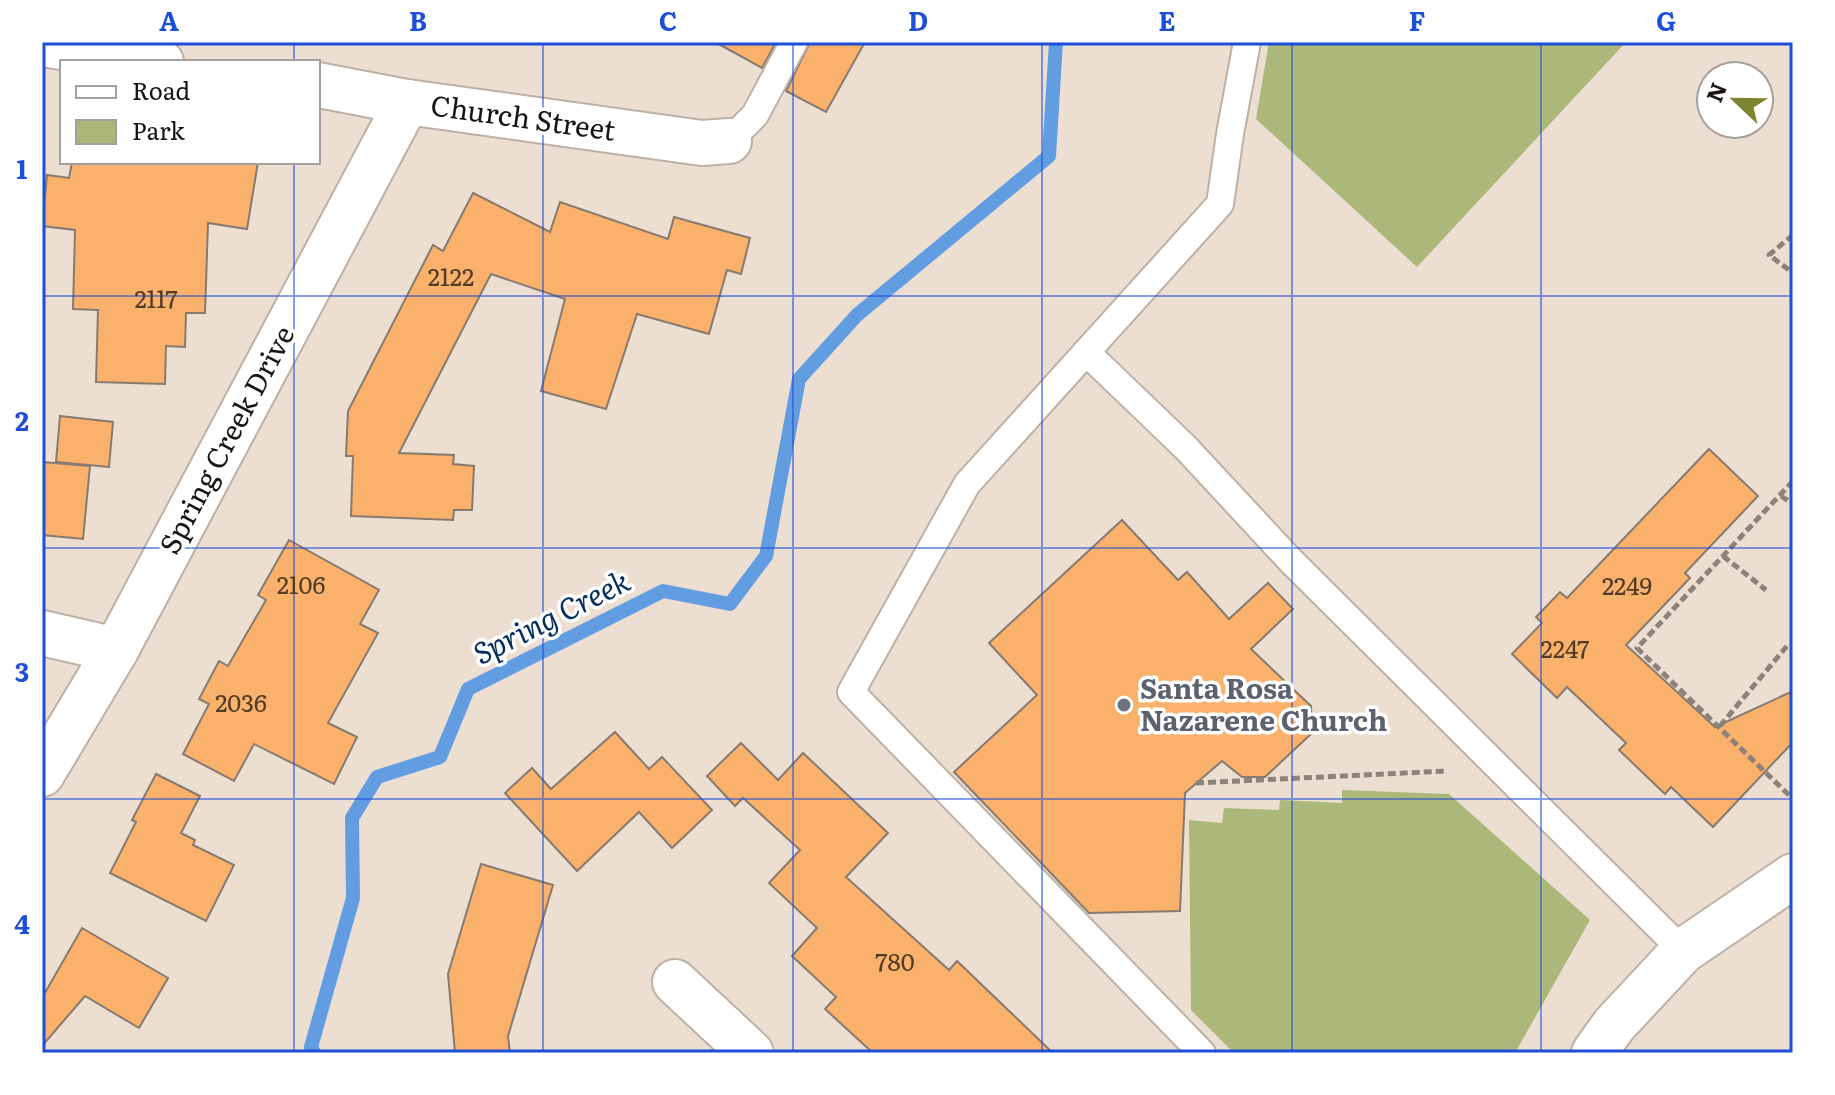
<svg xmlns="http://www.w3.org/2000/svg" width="1835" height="1095" viewBox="0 0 1835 1095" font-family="Literata,serif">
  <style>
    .green { fill: #abb879 }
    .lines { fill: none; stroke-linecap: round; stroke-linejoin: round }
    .stream { stroke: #629de2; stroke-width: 14 }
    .building { fill: #f9b16c; stroke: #877a6f; stroke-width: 2 }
    .service-casing { stroke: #beb0a4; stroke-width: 30 }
    .minor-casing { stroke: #beb0a4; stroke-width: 48 }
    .path { stroke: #8c8279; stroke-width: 5; stroke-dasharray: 8 4; stroke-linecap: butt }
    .service { stroke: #fff; stroke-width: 26 }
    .minor { stroke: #fff; stroke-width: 44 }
    .grid { fill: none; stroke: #1d4ed8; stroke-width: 2; stroke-opacity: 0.55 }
    .worship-dot { fill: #6b7280; stroke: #fff; stroke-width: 3 }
    .labels { text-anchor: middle; stroke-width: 7; stroke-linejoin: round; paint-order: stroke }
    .number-label { font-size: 24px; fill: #523c28 }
    .street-label { font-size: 28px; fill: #1a1511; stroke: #fff }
    .worship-label { font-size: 28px; font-weight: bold; fill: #5b616d; stroke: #fff; text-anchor: start }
    .water-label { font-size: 30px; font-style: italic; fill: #032f5a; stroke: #fff }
    .neatline { fill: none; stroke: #1d4ed8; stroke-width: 3 }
    .grid-label { font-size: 26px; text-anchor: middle; font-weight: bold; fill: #1d4ed8 }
  </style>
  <rect width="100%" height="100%" fill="#edded2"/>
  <g class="green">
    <polygon points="1269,42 1626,42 1417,267 1256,119"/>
    <polygon points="1342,790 1449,794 1590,920 1515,1053 1234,1053 1191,1010 1189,820 1222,823 1224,808 1279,810 1280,800 1342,803"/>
  </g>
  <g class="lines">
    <polyline class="stream" points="314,1053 311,1047 353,898 352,818 377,777 440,757 468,689 663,591 730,604 766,556 799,379 857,315 1049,156 1056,42"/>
  </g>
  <g class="building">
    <polygon points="715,42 776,42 762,68"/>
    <polygon points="810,42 865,42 826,112 786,91"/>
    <polygon points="72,162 258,162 247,229 208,223 205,313 186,313 185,347 166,346 165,384 96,382 98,310 73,309 75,230 42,226 47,175 69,178"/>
    <polygon points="473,193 550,232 560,202 668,239 674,217 750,238 741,274 727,270 709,334 637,314 606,409 541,391 565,299 491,274 399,453 454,455 453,464 474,466 472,510 454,510 453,520 351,516 353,456 346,456 348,411 433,245 443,251"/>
    <polygon points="60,416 113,422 109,467 56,462"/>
    <polygon points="1709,449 1758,496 1685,573 1690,578 1626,645 1715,727 1793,691 1793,742 1713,827 1671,787 1665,794 1619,750 1626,743 1567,687 1557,698 1512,654 1542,623 1536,617 1560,592 1567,598"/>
    <polygon points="42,462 90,466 83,539 42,535"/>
    <polygon points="1122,520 1178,580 1187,572 1229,619 1268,583 1293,609 1251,649 1311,706 1312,733 1265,777 1242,777 1222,761 1185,793 1180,911 1089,913 954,772 1037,695 989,643"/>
    <polygon points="289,540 379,590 360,624 378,633 328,723 357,737 334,784 254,744 234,781 183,754 209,704 199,699 219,661 228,666 266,600 258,595"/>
    <polygon points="615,732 649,769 662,757 712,810 672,848 639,812 577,871 505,793 532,768 551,789"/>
    <polygon points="741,743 778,780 803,753 888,833 846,877 949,970 957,961 1053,1053 873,1053 825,1009 836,997 792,956 817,928 769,883 800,850 743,798 735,806 707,776"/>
    <polygon points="156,774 200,796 181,833 195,840 193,845 234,865 206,921 110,873 136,822 132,820"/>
    <polygon points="481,864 553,885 508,1036 510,1053 455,1053 448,974"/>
    <polygon points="82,928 168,978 139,1028 85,996 42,1046 42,998"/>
  </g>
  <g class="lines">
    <g class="service-casing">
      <g id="service">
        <polyline points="729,141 755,115 794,42"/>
        <polyline points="1086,352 1186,448 1290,560 1683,951"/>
        <polyline points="1202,1053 851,692 967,484 1220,204 1230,134 1247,42"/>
      </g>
    </g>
    <g class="minor-casing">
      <g id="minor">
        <polyline points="42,44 161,62"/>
        <polyline points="318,85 407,102 702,143 729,141"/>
        <polyline points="42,633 116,650"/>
        <polyline points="42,774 116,650 407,102"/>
        <polyline points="675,982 751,1053"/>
        <polyline points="1594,1053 1614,1025 1683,951 1793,876"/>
      </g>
    </g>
    <g class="path">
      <polyline points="1793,235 1769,255 1793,273"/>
      <polyline points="1793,481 1637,648 1793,799"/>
      <polyline points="1781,496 1793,504"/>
      <polyline points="1723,556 1766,590"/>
      <polyline points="1720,726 1787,646"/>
      <polyline points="1196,783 1447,771"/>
    </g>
    <use href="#service" class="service"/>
    <use href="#minor" class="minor"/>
  </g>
  <path class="grid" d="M294,42V62M543,42V1053M793,42V1053M1042,42V1053M1292,42V1053M1541,42V1053M294,162V1053M42,296H1793M42,548H1793M42,799H1793"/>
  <circle class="worship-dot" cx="1124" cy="705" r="8"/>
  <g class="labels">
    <g class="number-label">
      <text x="451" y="286">2122</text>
      <text x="156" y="308">2117</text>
      <text x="301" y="594">2106</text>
      <text x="1627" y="595">2249</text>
      <text x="1565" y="658">2247</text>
      <text x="241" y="712">2036</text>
      <text x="895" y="971">780</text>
    </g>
    <g class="street-label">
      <text transform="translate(523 118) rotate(8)" y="10">Church Street</text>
      <text transform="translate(227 440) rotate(-62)" y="10">Spring Creek Drive</text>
    </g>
    <g class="worship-label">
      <text x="1140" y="699">Santa Rosa<tspan x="1140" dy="32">Nazarene Church</tspan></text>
    </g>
    <g class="water-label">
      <text transform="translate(552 618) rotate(-27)" y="10">Spring Creek</text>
    </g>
  </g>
  <rect width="1835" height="1095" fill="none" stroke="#ffffff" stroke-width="88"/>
  <rect x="60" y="60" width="260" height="104" fill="#ffffff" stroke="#a3a1a0" stroke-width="2"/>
  <rect x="76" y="86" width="40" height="12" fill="#ffffff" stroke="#a3a1a0" stroke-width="2"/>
  <text x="132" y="100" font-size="24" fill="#1a1511">Road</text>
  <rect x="76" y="120" width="40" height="24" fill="#abb879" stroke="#a3a1a0" stroke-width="2"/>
  <text x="132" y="140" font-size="24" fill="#1a1511">Park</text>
  <g transform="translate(1735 100) rotate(292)"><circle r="38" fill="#ffffff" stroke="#a3a1a0" stroke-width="2"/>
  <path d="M0-6L14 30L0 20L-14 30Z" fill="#7d8430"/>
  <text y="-12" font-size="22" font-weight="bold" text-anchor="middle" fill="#1a1511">N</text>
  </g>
  <rect x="44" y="44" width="1747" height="1007" class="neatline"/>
  <g class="grid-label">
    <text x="169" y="31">A</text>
    <text x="418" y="31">B</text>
    <text x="668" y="31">C</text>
    <text x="918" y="31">D</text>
    <text x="1167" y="31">E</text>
    <text x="1417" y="31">F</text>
    <text x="1666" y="31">G</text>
    <text x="22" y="179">1</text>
    <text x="22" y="431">2</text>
    <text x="22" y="682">3</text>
    <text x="22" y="934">4</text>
  </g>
</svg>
